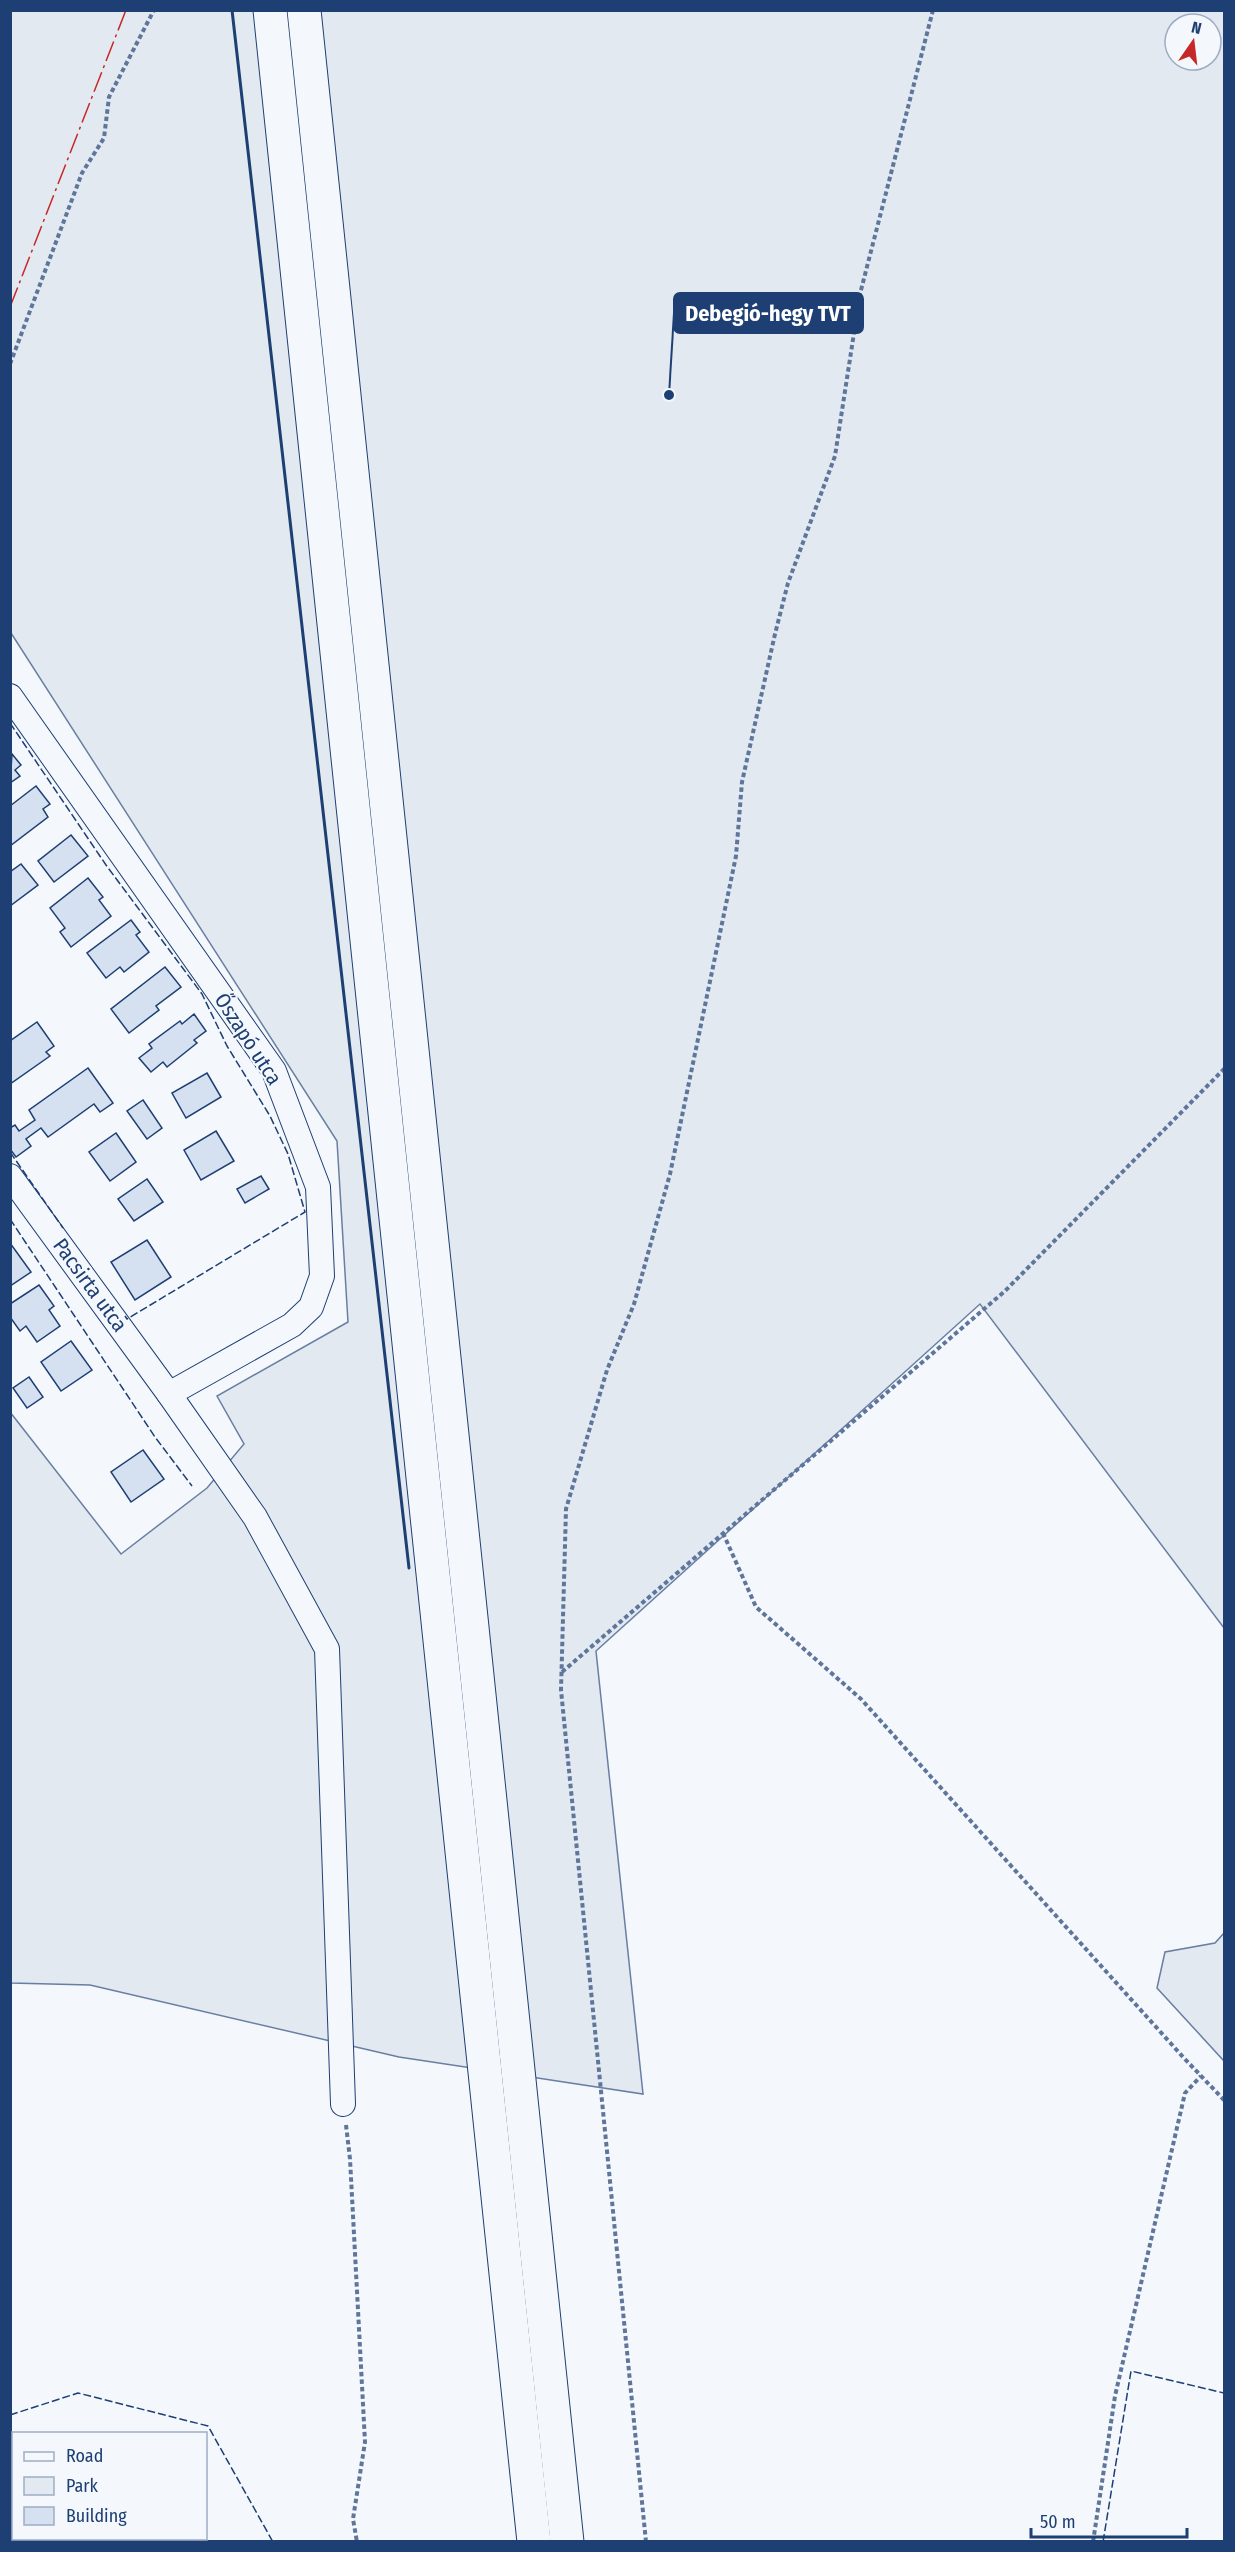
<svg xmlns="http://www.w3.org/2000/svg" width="1235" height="2552" viewBox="0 0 1235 2552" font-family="'Fira Sans Condensed',sans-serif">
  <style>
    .green { fill: #e3e9f0; stroke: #687fa3; stroke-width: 1.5; fill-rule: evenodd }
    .building { fill: #d5e0f0; stroke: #1d3f73; stroke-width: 1.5 }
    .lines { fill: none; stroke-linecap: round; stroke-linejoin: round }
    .minor-casing { stroke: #1d3f73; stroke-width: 26 }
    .highway-casing { stroke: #1d3f73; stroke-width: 35 }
    .path { stroke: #5e769c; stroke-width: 4; stroke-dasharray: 4.5 3; stroke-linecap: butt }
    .minor { stroke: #f4f7fb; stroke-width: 24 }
    .highway { stroke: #f4f7fb; stroke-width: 33 }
    .fence { stroke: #1d3f73; stroke-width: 1.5; stroke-dasharray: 8 3; stroke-linecap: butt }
    .wall { stroke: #1d3f73; stroke-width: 3 }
    .power { stroke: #c62828; stroke-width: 1.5; stroke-dasharray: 21 4.5 3 4.5; stroke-linecap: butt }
    .labels { text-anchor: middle; stroke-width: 4.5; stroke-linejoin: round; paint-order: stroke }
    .street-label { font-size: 21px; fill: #1d3f73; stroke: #f4f7fb }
    .leader { fill: none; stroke: #1d3f73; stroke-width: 2 }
    .callout-dot { fill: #1d3f73; stroke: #f4f7fb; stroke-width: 2 }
    .callout { fill: #1d3f73; stroke: #1d3f73; stroke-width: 2 }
    .callout-label { font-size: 22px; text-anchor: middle; font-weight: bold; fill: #fff }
  </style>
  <rect width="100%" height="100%" fill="#f4f7fb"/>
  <g class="green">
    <path d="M11,11H1224V1628L980,1304L596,1651L643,2094L399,2057L90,1985L11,1983L10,1412L121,1554L207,1488L244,1444L217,1396L348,1322L337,1141L11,633ZM1175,24H1211V60H1175Z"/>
    <polygon points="1224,1933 1224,2061 1157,1988 1165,1952 1215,1943"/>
  </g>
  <g class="building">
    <polygon points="12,754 21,765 15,770 20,776 10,783"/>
    <polygon points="36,786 50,804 43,809 48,817 10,846 10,806"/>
    <polygon points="71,835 88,856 54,882 38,861"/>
    <polygon points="21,864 38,885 10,906 10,872"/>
    <polygon points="88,878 103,897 99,900 111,916 71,947 60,932 65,928 50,908"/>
    <polygon points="131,920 140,932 136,935 149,952 124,972 120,967 106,978 87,953"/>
    <polygon points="165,967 181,987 156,1006 159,1010 129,1033 111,1009"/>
    <polygon points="194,1014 206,1031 194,1040 197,1043 167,1067 163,1062 151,1072 139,1058 152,1048 149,1044 180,1021 182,1024"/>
    <polygon points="37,1022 54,1046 46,1052 50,1056 10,1084 10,1041"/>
    <polygon points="88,1068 113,1103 100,1112 94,1104 48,1137 41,1128 26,1139 31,1146 16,1157 10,1149 10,1128 15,1125 19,1131 35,1120 29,1110"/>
    <polygon points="207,1073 221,1097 186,1118 172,1093"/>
    <polygon points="143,1100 162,1128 147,1139 127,1111"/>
    <polygon points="216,1131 234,1161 201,1180 184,1150"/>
    <polygon points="116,1133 136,1162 110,1181 89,1152"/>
    <polygon points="261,1176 269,1189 245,1203 237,1189"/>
    <polygon points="147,1179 163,1202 134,1221 118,1199"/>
    <polygon points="147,1240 171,1277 135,1300 111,1262"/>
    <polygon points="10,1243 31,1272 10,1286"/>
    <polygon points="39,1285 54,1306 49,1310 60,1326 37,1342 26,1326 20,1331 10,1317 10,1304"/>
    <polygon points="71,1341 92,1370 61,1391 41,1362"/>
    <polygon points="29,1377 43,1397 27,1408 13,1388"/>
    <polygon points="143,1450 164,1479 131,1502 111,1472"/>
  </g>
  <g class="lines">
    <g class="minor-casing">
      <g id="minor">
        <polyline points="10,696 274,1071 318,1187 322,1276 311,1307 292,1325 169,1394"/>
        <polyline points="10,1176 169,1394 255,1517 327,1649 343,2104"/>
      </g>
    </g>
    <g class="highway-casing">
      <g id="highway">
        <polyline points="270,10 534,2542"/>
        <polyline points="304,10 567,2542"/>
      </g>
    </g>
    <g class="path">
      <polyline points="10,364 82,173 104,138 109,97 154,10"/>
      <polyline points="723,1533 756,1607 861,1699 1183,2057 1224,2100"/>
      <polyline points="562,1672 1005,1291 1224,1069"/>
      <polyline points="346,2125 350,2159 365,2442 353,2519 357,2542"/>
      <polyline points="646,2542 561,1690 566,1509 607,1370 634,1304 670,1174 736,856 742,782 775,634 788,583 835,456 860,294 933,10"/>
      <polyline points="1093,2542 1115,2396 1185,2093 1201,2076"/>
    </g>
    <use href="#minor" class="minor"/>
    <use href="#highway" class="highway"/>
    <g class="fence">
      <polyline points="10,723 106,865 202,994 227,1046 270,1116 288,1154 305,1212 127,1319 125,1316"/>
      <polyline points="10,1152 63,1228"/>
      <polyline points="10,1219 155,1437 192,1486"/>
      <polyline points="10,2415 78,2393 208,2426 273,2542"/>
      <polyline points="1103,2542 1131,2371 1224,2393"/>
    </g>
    <polyline class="wall" points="232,10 409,1568"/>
    <polyline class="power" points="10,307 126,10"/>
  </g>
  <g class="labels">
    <g class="street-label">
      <text transform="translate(248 1039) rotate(57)" y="7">Őszapó utca</text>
      <text transform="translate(90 1285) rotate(54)" y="7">Pacsirta utca</text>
    </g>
  </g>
  <path class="leader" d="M669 395L674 313"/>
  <circle class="callout-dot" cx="669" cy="395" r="6"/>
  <rect class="callout" x="674" y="293" width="189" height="40" rx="6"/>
  <g class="callout-label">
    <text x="768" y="321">Debegió-hegy TVT</text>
  </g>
  <rect width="1235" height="2552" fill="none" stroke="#1d3f73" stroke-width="24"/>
  <rect x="12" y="2432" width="195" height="108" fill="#f4f7fb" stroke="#9eadc5" stroke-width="1.5"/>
  <rect x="24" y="2452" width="30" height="9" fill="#f4f7fb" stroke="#9eadc5" stroke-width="1.5"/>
  <text x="66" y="2462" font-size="18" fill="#1d3f73">Road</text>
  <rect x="24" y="2477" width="30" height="18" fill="#e3e9f0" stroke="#9eadc5" stroke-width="1.5"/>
  <text x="66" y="2492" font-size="18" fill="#1d3f73">Park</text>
  <rect x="24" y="2507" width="30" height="18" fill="#d5e0f0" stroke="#9eadc5" stroke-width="1.5"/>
  <text x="66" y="2522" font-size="18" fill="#1d3f73">Building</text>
  <g transform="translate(1193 42) rotate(14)"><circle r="28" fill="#f4f7fb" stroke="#9eadc5" stroke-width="1.5"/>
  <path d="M0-4.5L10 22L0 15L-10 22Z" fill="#c62828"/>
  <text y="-9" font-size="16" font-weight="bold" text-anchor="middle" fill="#1d3f73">N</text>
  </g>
  <path d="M1031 2528v9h156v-9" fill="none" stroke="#1d3f73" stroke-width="3"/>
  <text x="1040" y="2528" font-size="18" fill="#1d3f73" stroke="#f4f7fb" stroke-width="4.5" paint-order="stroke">50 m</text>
</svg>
